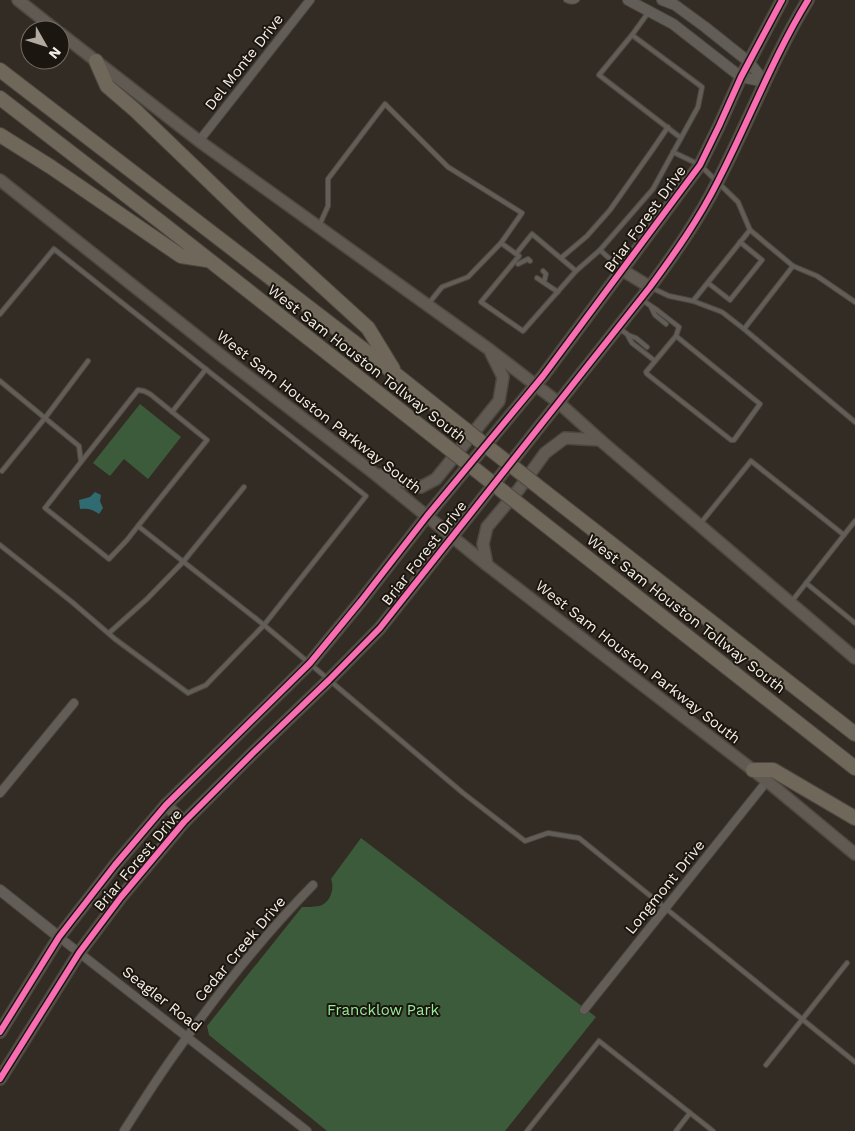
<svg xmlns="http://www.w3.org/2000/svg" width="855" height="1131" viewBox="0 0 855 1131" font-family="'Work Sans',sans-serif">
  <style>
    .green { fill: #3c5b3b }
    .water { fill: #2f6b71 }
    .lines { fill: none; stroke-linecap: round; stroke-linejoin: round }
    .service-casing { stroke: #4d4841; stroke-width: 6 }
    .minor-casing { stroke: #4d4841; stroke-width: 10 }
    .tertiary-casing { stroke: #4d4841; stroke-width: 12 }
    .secondary-casing { stroke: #4d4841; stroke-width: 14 }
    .motorway-casing { stroke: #4d4841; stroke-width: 16 }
    .service { stroke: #625d56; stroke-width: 4 }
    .minor { stroke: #625d56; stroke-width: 8 }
    .tertiary { stroke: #625d56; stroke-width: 10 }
    .secondary { stroke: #605a52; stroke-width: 11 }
    .motorway { stroke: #6f675a; stroke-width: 14 }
    .motorway-bridge-casing { stroke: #4d4841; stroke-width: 16; stroke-linecap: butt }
    .motorway-bridge { stroke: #6f675a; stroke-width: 14 }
    .cycleway-casing { stroke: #1b1610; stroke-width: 9 }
    .cycleway { stroke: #f96db3; stroke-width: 6 }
    .labels { text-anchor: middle; stroke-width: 4; stroke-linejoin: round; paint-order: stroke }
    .street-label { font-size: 15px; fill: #f5eee4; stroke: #1b1610 }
    .park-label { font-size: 15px; fill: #95ed99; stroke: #1b1610 }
  </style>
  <rect width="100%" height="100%" fill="#322c24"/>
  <g class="green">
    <polygon points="140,404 181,437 148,479 124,459 110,476 93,463"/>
    <path d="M361,838L596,1017L505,1131H327L209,1035L207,1026L302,907C307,907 314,907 319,906C330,903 335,889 331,879Z"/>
  </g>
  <path class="water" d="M95,492L101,495L100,501L103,508L99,514C93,509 87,508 80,509L79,500L90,497Z"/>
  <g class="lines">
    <g class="service-casing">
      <g id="service">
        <path d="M566,0C570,2 574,3 577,0"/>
        <polyline points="632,35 599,75 681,138"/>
        <polyline points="673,152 700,165 738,202 750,230 793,266 817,276 855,302"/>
        <polyline points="319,226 328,206 328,179 385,104 448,167 522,213 501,243"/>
        <polyline points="600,250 621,269"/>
        <polyline points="516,254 532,234 576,271"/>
        <polyline points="561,258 587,236 610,210 653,149 668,127"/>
        <polyline points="518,264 528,259 530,261"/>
        <polyline points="543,271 546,274 544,282"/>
        <polyline points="537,278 558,292"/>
        <polyline points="708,283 730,300 762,260 740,242"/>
        <polyline points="652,288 669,296 693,301 722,312 744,329 855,422"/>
        <polyline points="642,300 657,310 679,327 676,336 646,372 647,374 731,440 734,440 760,404 676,336"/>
        <polyline points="693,301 750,230"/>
        <polyline points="429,303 442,287 468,277 501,243 519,256 481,302 523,331 576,271 600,250 653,189 698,107 702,87 632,35 648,13"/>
        <polyline points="651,307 655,315 666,324"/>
        <polyline points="0,314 54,249 366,496 264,625 206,685 188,693 115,639 72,602 0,545"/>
        <polyline points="620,329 627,334 632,343 655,361"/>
        <polyline points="744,329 793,266"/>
        <polyline points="628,335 636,338 647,347"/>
        <polyline points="0,381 79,446 81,462 45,508 109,559 127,540 138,526"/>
        <polyline points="172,412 206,369"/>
        <polyline points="81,462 138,390 144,391 150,394 207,440 138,526 264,625 463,793 525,841 548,833 579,838 855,1062"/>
        <polyline points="2,471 45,418 88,361"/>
        <polyline points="700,524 751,461 844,535"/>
        <polyline points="806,583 855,623"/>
        <polyline points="792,601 855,521"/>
        <polyline points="109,633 147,599 183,562 244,487"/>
        <polyline points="766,1065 847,963"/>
        <polyline points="527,1131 599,1041 713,1131"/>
        <polyline points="676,1131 690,1113"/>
      </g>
    </g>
    <g class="minor-casing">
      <g id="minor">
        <polyline points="199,141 310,0"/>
        <polyline points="0,793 74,703"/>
        <polyline points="59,937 307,1131"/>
        <polyline points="584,1010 767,781"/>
        <path d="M124,1131C141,1104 158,1077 177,1051C218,993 263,936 313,885"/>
      </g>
    </g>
    <g class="tertiary-casing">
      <g id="tertiary">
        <polyline points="628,0 673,24 741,77 765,82"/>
        <polyline points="662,0 675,5 705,27 749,62 765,82"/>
        <polyline points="0,890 59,937"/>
      </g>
    </g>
    <g class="secondary-casing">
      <g id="secondary">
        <polyline points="18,0 56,30"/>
        <polyline points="60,33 199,141 490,350 559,403 600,440 855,658"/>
        <polyline points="0,180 223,357 375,474 487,565 767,781 855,854"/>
        <polyline points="622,270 650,287"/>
        <polyline points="379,475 421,487 436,479 499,401 503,377 491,353"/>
        <polyline points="487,565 483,544 487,527 519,489 545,453 565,438 600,440"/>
        <polyline points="166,805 184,822"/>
        <polyline points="0,1032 59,937 115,865 166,805 310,663 361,601 427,516 543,376 700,165 719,126 741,77 782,0"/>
        <path d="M0,1079L79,953L121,897L184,822L253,753L329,680L380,628L650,287C675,253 699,219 718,181C749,121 773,57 808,0"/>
      </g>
    </g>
    <g class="motorway-casing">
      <g id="motorway">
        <polyline points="96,61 107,86 136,111 243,214 368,328 393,369"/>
        <polyline points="0,70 398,376 452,419"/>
        <polyline points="0,98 162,223 438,440"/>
        <polyline points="0,135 51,167 181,256 207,260"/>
        <polyline points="545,492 855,734"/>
        <polyline points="529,512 855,768"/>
        <polyline points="753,770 773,770 855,818"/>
      </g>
    </g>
    <use href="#service" class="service"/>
    <use href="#minor" class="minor"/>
    <use href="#tertiary" class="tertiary"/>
    <use href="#secondary" class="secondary"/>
    <use href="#motorway" class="motorway"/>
    <g class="motorway-bridge-casing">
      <g id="motorway-bridge">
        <polyline points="452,419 545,492"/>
        <polyline points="438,440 529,512"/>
      </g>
    </g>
    <use href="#motorway-bridge" class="motorway-bridge"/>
    <g class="cycleway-casing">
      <g id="cycleway">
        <polyline points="0,1032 59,937 115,865 166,805 310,663 361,601 427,516 543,376 700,165 719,126 741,77 782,0"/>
        <path d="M0,1079L79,953L121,897L184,822L253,753L329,680L380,628L650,287C675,253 699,219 718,181C749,121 773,57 808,0"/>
      </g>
    </g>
    <use href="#cycleway" class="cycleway"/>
  </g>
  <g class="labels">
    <g class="street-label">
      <text transform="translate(244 62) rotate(-52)" y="5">Del Monte Drive</text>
      <text transform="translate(645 219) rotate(-54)" y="5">Briar Forest Drive</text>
      <text transform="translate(367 364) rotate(38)" y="5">West Sam Houston Tollway South</text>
      <text transform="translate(319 412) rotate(38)" y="5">West Sam Houston Parkway South</text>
      <text transform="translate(424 553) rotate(-52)" y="5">Briar Forest Drive</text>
      <text transform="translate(686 614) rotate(38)" y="5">West Sam Houston Tollway South</text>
      <text transform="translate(638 662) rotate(38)" y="5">West Sam Houston Parkway South</text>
      <text transform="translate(138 860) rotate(-50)" y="5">Briar Forest Drive</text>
      <text transform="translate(665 887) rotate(-51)" y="5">Longmont Drive</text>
      <text transform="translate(240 949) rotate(-50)" y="5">Cedar Creek Drive</text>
      <text transform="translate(162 999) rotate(38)" y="5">Seagler Road</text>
    </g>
    <g class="park-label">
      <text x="383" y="1015">Francklow Park</text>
    </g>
  </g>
  <g transform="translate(45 45) rotate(129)"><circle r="24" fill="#1b1610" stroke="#726c65"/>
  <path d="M0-4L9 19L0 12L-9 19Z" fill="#b1aaa1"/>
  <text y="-8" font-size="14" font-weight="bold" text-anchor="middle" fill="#f5eee4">N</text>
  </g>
</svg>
